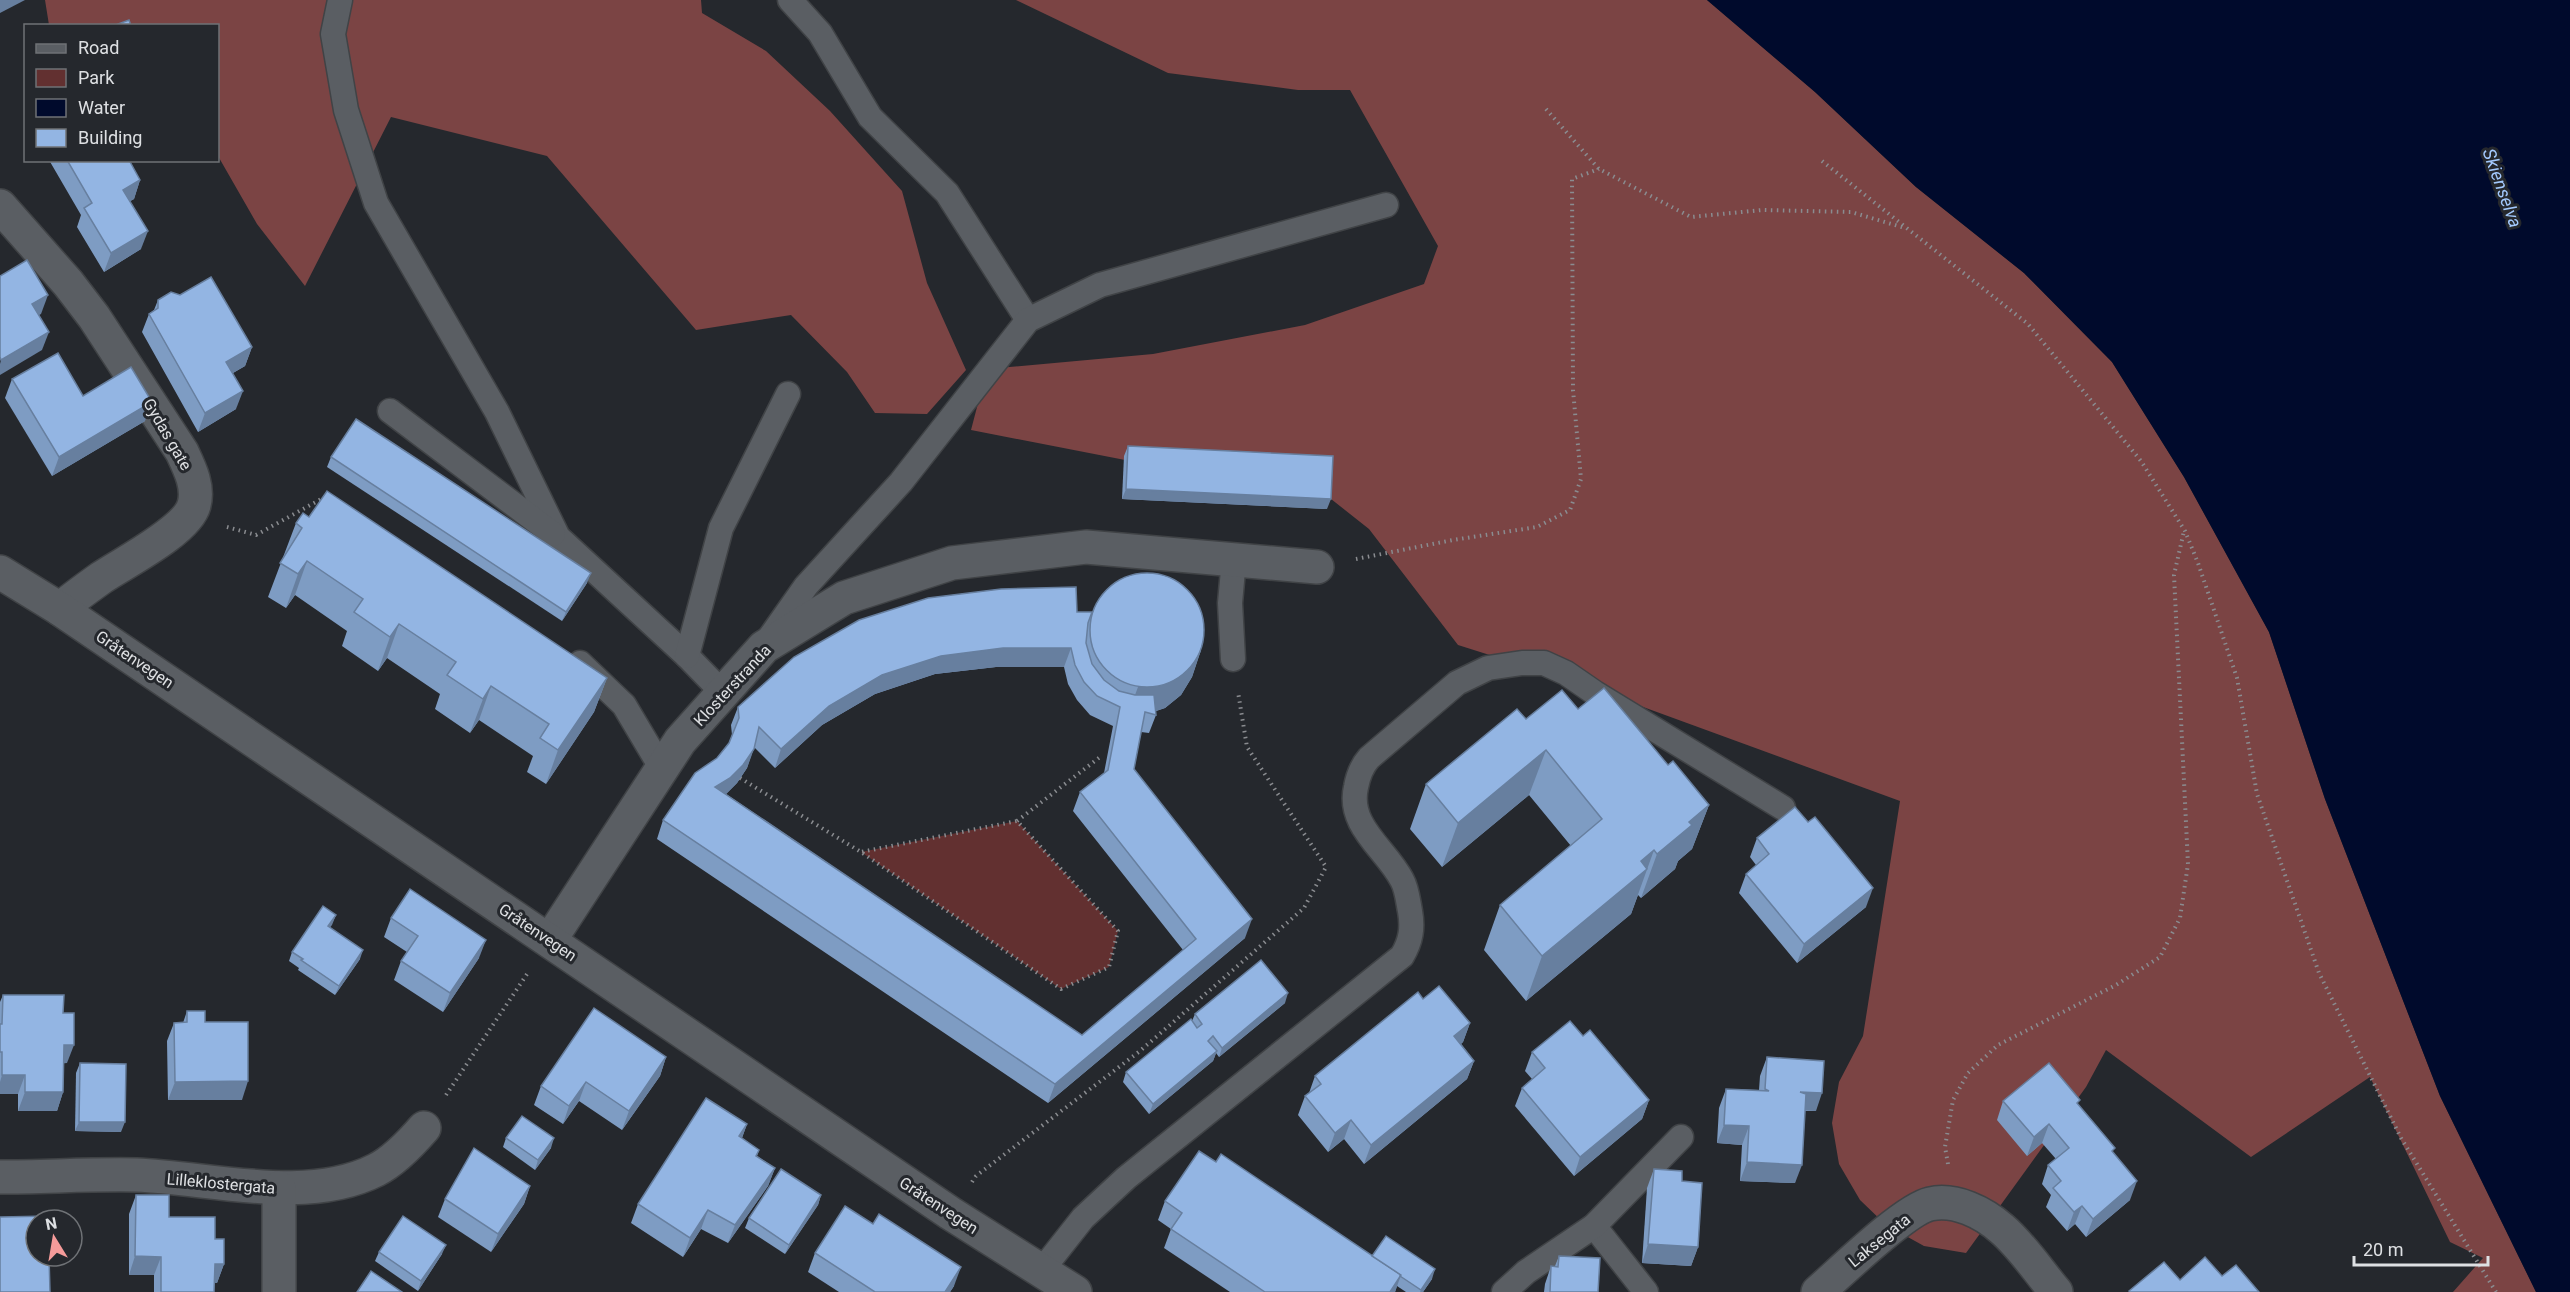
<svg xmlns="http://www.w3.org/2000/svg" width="2570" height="1292" viewBox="0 0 2570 1292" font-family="Roboto,sans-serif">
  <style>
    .green { fill: #623030 }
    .forest { fill: #7b4444 }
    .water { fill: #000a2c }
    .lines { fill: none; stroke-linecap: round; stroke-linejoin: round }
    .service-casing { stroke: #404346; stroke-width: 27 }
    .minor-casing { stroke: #404346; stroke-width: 36 }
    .tertiary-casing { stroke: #404346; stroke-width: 36 }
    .path { stroke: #8a8c90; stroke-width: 4; stroke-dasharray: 1.5 4.5; stroke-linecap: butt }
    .service { stroke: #5a5e63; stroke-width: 24 }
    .minor { stroke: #5a5e63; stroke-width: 33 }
    .tertiary { stroke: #5a5e63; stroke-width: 33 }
    .wall { fill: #7e9cc3; fill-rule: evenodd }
    .shaded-wall { fill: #677f9f }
    .building { fill: #93b5e3; stroke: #677f9f; stroke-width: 1.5; fill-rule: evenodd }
    .labels { text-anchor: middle; stroke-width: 6; stroke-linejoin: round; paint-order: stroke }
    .street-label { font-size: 16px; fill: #dee0e3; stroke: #25282d }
    .water-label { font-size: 18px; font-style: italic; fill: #a3c9fd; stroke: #25282d }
  </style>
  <rect width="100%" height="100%" fill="#25282d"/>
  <polygon class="green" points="1017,821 1118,931 1109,967 1061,989 861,852"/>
  <g class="forest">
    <polygon points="45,0 701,0 702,13 766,51 830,111 902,191 927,283 966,370 927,414 875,413 847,372 791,315 696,330 547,156 391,117 305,286 257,224 218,156 218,26 49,25"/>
    <polygon points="1016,0 1707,0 1815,92 1916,187 2024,273 2112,362 2184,477 2269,632 2325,799 2440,1096 2536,1292 2453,1292 2483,1258 2450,1242 2370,1077 2251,1157 2106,1050 2086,1087 1966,1253 1924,1246 1886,1225 1860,1200 1839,1164 1832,1123 1839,1082 1863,1036 1900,801 1572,681 1458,645 1369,529 1307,480 1161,467 971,430 987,369 1153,354 1305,325 1424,284 1438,246 1350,90 1298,90 1168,73"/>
  </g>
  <polygon class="water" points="1707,0 2570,0 2570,1292 2536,1292 2440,1096 2325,799 2269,632 2184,477 2112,362 2024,273 1916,187 1815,92"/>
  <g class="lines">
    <g class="service-casing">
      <g id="service">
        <polyline points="340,0 333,34 346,110 376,203 497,412 558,537 687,656 723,693"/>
        <polyline points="790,0 820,33 870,117 947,193 1028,320"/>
        <polyline points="390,411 553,534"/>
        <polyline points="768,640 806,586 901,482 1028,320 1100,285 1386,205"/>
        <polyline points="687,656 721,528 788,394"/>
        <polyline points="1233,659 1230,603 1234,559"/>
        <polyline points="580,663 624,705 662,769"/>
        <polyline points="1594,1226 1646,1292"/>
        <path d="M1042,1270L1083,1218L1126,1178L1402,956C1411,941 1413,928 1410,911C1408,901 1407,889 1402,880C1386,849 1347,826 1356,787C1358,776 1361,767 1369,758L1457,683L1488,668L1522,663H1544L1566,673L1595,693L1783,808"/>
        <polyline points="1504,1292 1526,1272 1594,1226 1681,1137"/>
      </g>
    </g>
    <g class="minor-casing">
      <g id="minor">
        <path d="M0,206L68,283L94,317L182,452C190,469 199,487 194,505C187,531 123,563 101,578C87,588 73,598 60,609"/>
        <polyline points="550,940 680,741 764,647 844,598 952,563 1086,547 1317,567"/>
        <path d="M0,1177C45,1177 92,1174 137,1175C211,1178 307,1205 376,1170C394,1161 411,1143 424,1128"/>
        <polyline points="279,1292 279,1188"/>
        <path d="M1818,1292C1841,1272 1904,1210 1930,1204C1955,1198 1984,1213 2002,1229C2022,1246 2039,1272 2056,1292"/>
      </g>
    </g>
    <g class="tertiary-casing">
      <polyline id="tertiary" points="0,572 60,609 950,1213 1075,1292"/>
    </g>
    <g class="path">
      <polyline points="1546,109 1599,169 1691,217 1762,210 1851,212 1905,228"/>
      <polyline points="1822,161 2028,324 2141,461 2185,531 2198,563 2237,678 2257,794 2319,973 2401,1138 2496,1292"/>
      <polyline points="227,527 256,535 323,498"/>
      <polyline points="1356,559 1453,540 1537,527 1570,510 1581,479 1573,390 1572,179 1599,169"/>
      <polyline points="740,778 861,852 1061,989 1109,967 1118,931 1017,821 861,852"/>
      <polyline points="1017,821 1100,757"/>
      <polyline points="446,1095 527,974"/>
      <polyline points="1948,1164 1945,1147 1953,1100 1968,1073 1998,1045 2116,985 2160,957 2180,918 2188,864 2174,575 2184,531"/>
      <polyline points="972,1182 976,1176 1140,1051 1304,908 1326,867 1247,747 1238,692"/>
    </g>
    <use href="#service" class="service"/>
    <use href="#minor" class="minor"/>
    <use href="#tertiary" class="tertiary"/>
  </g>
  <g class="wall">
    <polygon points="49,160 129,160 140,180 134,199 130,201 141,249 104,272 77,227 81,215"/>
    <polygon points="158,300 252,347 245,366 233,373 236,409 198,432 142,332 149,314 154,310"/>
    <polygon points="12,379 83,396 145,421 52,476 5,398"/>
    <polygon points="1128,446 1327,509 1122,499 1124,456"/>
    <polygon points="331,457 587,583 562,621 327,467"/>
    <polygon points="309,517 607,678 594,712 546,784 527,772 533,756 479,720 470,733 435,709 440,694 387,658 378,671 342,646 347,631 295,595 286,608 268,597 296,523"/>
    <path d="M1077,612L1201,650L1192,677L1181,695L1165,708L1156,711V715L1149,733L1141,732L1134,769L1245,938L1048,1103L657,839L663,820L717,758L729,743L732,735L731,725L738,707ZM996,667H1064L1068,684L1077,700L1090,715L1113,726L1104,773L1080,792L1073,811L1183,950L1082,1035L726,794L737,783L747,768L754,747L775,768L822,725L875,694L935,674Z"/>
    <polygon points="1578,709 1668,765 1709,805 1692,849 1678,861 1675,869 1641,898 1638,895 1631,914 1526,1001 1484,950 1500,905 1571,846 1529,795 1442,867 1410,829 1426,784 1526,719"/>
    <polygon points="1757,838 1866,907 1797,963 1739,893 1746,874 1756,865 1750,857"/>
    <polygon points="336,915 330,927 360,959 335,995 298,970 299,968 289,961 292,952"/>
    <polygon points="391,918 479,958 443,1012 394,980 401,961 407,952 384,937"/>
    <polygon points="3,995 63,1013 67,1063 64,1063 63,1092 57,1111 18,1111 18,1094 0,1094 0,1002"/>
    <polygon points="1423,999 1470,1023 1463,1042 1461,1044 1474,1061 1467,1079 1364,1164 1344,1139 1328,1152 1298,1115 1305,1096 1309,1093 1315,1076"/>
    <polygon points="1285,1003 1219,1057 1216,1053 1213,1061 1149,1114 1123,1082 1126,1072 1192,1021 1195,1014"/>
    <polygon points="187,1011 205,1022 242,1100 168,1100 167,1041 174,1023 183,1023"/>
    <polygon points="1583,1036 1649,1100 1642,1119 1574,1176 1515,1106 1522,1088 1532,1079 1525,1071 1532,1052"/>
    <polygon points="666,1057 660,1076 622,1130 579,1101 563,1124 534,1105 541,1086"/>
    <polygon points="1767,1057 1816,1111 1805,1111 1795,1183 1740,1181 1742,1145 1717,1143 1719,1108 1726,1089 1759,1090 1760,1076"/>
    <polygon points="80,1063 121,1132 75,1131 76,1073"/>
    <polygon points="2003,1101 2078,1105 2113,1153 2130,1200 2086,1237 2075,1224 2067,1231 2046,1207 2051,1195 2042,1184 2048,1165 2056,1159 2042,1143 2027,1156 1997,1120"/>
    <polygon points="747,1124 742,1138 759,1150 757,1156 775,1168 768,1186 728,1243 701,1229 683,1257 631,1223 638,1204"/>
    <polygon points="506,1138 551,1148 535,1170 503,1147"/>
    <polygon points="1216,1162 1372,1256 1432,1279 1423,1292 1406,1292 1397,1286 1395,1292 1230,1292 1164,1248 1171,1229 1158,1220 1165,1201"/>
    <polygon points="1654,1169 1682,1181 1698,1247 1691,1266 1642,1263 1647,1188"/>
    <polygon points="530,1186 524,1204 491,1252 438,1217 445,1199"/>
    <polygon points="136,1195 169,1217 215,1239 224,1264 217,1283 214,1283 214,1292 154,1292 154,1275 129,1275 129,1214"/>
    <polygon points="821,1195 818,1205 785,1254 745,1228 749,1218"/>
    <polygon points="379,1252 442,1254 418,1291 375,1261"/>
    <polygon points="815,1253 954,1286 950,1292 839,1292 808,1272"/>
    <polygon points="1559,1256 1598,1292 1544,1292 1545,1284 1551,1266 1555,1266"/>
  </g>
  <g class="shaded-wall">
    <polygon points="0,0 25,0 0,13"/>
    <polygon points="140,180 134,199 117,209 123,190"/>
    <polygon points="148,231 141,249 104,272 111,253"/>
    <polygon points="48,295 41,314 25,323 32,304"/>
    <polygon points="49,332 42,350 0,375 0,364 1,360"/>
    <polygon points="252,347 245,366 219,381 226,362"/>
    <polygon points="243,391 236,409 198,432 205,413"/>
    <polygon points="152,402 145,421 52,476 59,457"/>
    <polygon points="1126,489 1331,499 1327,509 1122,499"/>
    <polygon points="307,561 295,595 286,608 298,574"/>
    <polygon points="591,573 587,583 562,621 566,612"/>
    <polygon points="399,624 387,658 378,671 390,637"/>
    <polygon points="1003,648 1071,648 1064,667 996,667 935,674 875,694 822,725 775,768 781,749 829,706 882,675 941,656"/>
    <polygon points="1201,650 1192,677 1181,695 1165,708 1150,713 1145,712 1128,714 1138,687"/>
    <polygon points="607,678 594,712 546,784 558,750"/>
    <polygon points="491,686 479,720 470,733 483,699"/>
    <polygon points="754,749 747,768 737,783 724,796 715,787"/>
    <polygon points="1546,750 1529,795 1442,867 1458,823"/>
    <polygon points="1709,805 1692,849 1678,861 1675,869 1641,898 1657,854 1689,822"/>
    <polygon points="1654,850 1631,914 1526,1001 1542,956 1641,861"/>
    <polygon points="1873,888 1866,907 1797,963 1804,944"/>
    <polygon points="336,915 332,925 324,935 328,926"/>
    <polygon points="1252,919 1245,938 1048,1103 1055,1084"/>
    <polygon points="486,940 479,958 443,1012 450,993"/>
    <polygon points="363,950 360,959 335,995 339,986"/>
    <polygon points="1288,993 1285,1003 1219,1057 1222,1048"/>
    <polygon points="1470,1023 1463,1042 1448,1055 1454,1036"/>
    <polygon points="64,1045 74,1045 67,1063 57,1064"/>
    <polygon points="1217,1051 1213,1061 1149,1114 1153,1104"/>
    <polygon points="666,1057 660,1076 622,1130 629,1111"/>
    <polygon points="1474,1061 1467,1079 1364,1164 1371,1145"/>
    <polygon points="2,1075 25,1075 18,1094 0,1094 0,1082"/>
    <polygon points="248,1081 242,1100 168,1100 175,1082"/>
    <polygon points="586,1082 579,1101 563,1124 569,1106"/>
    <polygon points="25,1092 63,1092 57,1111 18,1111"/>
    <polygon points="1800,1092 1822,1093 1816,1111 1794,1110"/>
    <polygon points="1649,1100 1642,1119 1574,1176 1580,1157"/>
    <polygon points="1351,1120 1344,1139 1328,1152 1335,1133"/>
    <polygon points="79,1122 125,1122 121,1132 75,1131"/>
    <polygon points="747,1124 740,1143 739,1136"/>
    <polygon points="2049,1124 2042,1143 2027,1156 2034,1137"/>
    <polygon points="1724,1125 1749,1126 1742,1145 1717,1143"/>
    <polygon points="554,1138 551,1148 535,1170 538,1160"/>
    <polygon points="1747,1162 1802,1165 1795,1183 1740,1181"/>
    <polygon points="775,1168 768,1186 728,1243 735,1225"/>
    <polygon points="2137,1181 2130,1200 2086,1237 2093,1219"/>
    <polygon points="530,1186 524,1204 491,1252 498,1234"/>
    <polygon points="821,1195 818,1205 785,1254 789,1245"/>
    <polygon points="2082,1206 2075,1224 2067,1231 2074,1212"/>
    <polygon points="708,1210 701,1229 683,1257 690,1238"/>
    <polygon points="1648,1244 1698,1247 1691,1266 1642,1263"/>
    <polygon points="446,1245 442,1254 418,1291 421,1281"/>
    <polygon points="135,1256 161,1257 154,1275 129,1275"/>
    <polygon points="215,1264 224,1264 217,1283 208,1283"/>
    <polygon points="961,1267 954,1286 950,1292 945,1292"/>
    <polygon points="1435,1269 1432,1279 1423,1292 1420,1292"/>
    <polygon points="1401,1275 1395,1292 1390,1292"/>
  </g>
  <g class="building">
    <polygon points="129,20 131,26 113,26"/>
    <polygon points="67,160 129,160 140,180 123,190 148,231 111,253 84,208 92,203"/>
    <polygon points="27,260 48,295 32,304 49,332 1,360 0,357 0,276"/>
    <polygon points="211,277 252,347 226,362 243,391 205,413 149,314 158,308 158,300 171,292 180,295"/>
    <polygon points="58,353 83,396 131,367 152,402 59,457 12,379"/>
    <polygon points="356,419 591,573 566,612 331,457"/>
    <polygon points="1128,446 1333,456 1331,499 1126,489"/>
    <polygon points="327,491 607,678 558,750 540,738 549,724 491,686 483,699 447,675 456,662 399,624 390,637 354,612 363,599 307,561 298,574 280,563 302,528 296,523 303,513 309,517"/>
    <circle cx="1147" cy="630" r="57"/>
    <path d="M1076,587L1077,612H1092L1088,623L1086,643L1092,664L1104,680L1119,691L1135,695H1154L1156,715L1145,712L1134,769L1252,919L1055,1084L663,820L695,773L717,758L729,743L739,718L738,707L794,657L859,620L928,598L1001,589ZM1003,648H1071L1075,665L1084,682L1097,696L1120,707L1108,770L1080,792L1196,939L1082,1035L715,787L730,778L743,765L754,749L759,727L781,749L829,706L882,675L941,656Z"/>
    <polygon points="1604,688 1668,765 1673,761 1709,805 1689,822 1692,825 1657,854 1654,850 1641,861 1647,869 1542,956 1500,905 1602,819 1546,750 1458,823 1426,784 1517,709 1526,719 1562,690 1578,709"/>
    <polygon points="1795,807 1808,822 1815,817 1873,888 1804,944 1746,874 1769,854 1757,838"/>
    <polygon points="410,889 486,940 450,993 401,961 418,936 391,918"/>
    <polygon points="323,906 336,915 328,926 363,950 339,986 301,960 303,959 292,952"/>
    <polygon points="1261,960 1288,993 1222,1048 1213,1036 1208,1041 1217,1051 1153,1104 1126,1072 1191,1019 1197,1028 1202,1024 1195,1014"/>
    <polygon points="1439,986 1470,1023 1454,1036 1474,1061 1371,1145 1351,1120 1335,1133 1305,1096 1321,1084 1315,1076 1418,992 1423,999"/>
    <polygon points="3,995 64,995 63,1013 74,1013 74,1045 64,1045 63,1092 25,1092 25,1075 2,1075 2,1052 0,1052 0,1024 2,1024"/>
    <polygon points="594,1008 666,1057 629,1111 586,1082 569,1106 541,1086"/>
    <polygon points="187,1011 205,1011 205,1022 248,1022 248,1081 175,1082 174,1023 187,1022"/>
    <polygon points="1570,1021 1583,1036 1590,1030 1649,1100 1580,1157 1522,1088 1545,1068 1532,1052"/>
    <polygon points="1767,1057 1824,1061 1822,1093 1800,1092 1806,1094 1802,1165 1747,1162 1749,1126 1724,1125 1726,1089 1769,1091 1765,1089"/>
    <polygon points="80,1063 126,1064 125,1122 79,1122"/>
    <polygon points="2049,1063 2080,1100 2077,1103 2115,1148 2112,1151 2137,1181 2093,1219 2082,1206 2074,1212 2053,1188 2061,1181 2048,1165 2069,1148 2049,1124 2034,1137 2003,1101"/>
    <polygon points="706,1098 747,1124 739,1136 759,1150 756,1156 775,1168 735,1225 708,1210 690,1238 638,1204"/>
    <polygon points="522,1116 554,1138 538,1160 506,1138"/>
    <polygon points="474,1148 530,1186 498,1234 445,1199"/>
    <polygon points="1199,1151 1216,1162 1221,1154 1401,1275 1390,1292 1265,1292 1171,1229 1182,1213 1165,1201"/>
    <polygon points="781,1169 821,1195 789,1245 749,1218"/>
    <polygon points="1654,1169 1682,1171 1682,1181 1702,1183 1698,1247 1648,1244"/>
    <polygon points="136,1195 169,1195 169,1217 215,1217 215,1239 224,1239 224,1264 215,1264 214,1292 161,1292 161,1257 135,1256"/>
    <polygon points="845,1206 873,1224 879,1214 961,1267 945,1292 875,1292 815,1253"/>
    <polygon points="49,1216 49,1220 36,1220 36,1256 49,1256 50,1292 0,1292 0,1217"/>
    <polygon points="403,1216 446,1245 421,1281 379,1252"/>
    <polygon points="1386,1236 1435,1269 1421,1290 1400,1276 1401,1275 1372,1256"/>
    <polygon points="1559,1256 1600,1258 1598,1292 1550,1292 1551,1266 1558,1267"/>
    <polygon points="2205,1257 2222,1276 2236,1265 2259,1292 2130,1292 2129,1291 2164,1262 2180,1280"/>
    <polygon points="371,1271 402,1292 357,1292"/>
  </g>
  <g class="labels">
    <g class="street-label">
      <text transform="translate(168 434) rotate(60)" y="6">Gydas gate</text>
      <text transform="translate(135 659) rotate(34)" y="6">Gråtenvegen</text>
      <text transform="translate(732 685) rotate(-47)" y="6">Klosterstranda</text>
      <text transform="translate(538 932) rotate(34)" y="6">Gråtenvegen</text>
      <text transform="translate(221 1183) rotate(5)" y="6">Lilleklostergata</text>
      <text transform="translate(939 1205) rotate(33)" y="6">Gråtenvegen</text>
      <text transform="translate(1879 1240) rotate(-39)" y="6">Laksegata</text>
    </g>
    <g class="water-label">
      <text transform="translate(2502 188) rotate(70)" y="6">Skienselva</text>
    </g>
  </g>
  <rect x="24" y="24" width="195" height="138" fill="#25282d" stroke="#6f7276" stroke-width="1.5"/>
  <rect x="36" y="44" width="30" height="9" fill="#5a5e63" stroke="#6f7276" stroke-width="1.5"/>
  <text x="78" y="54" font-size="18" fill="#dee0e3">Road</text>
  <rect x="36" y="69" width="30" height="18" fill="#623030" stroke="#6f7276" stroke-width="1.5"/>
  <text x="78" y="84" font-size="18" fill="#dee0e3">Park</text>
  <rect x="36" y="99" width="30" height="18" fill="#000a2c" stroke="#6f7276" stroke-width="1.5"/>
  <text x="78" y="114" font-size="18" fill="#dee0e3">Water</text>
  <rect x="36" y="129" width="30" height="18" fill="#93b5e3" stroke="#6f7276" stroke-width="1.5"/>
  <text x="78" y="144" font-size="18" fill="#dee0e3">Building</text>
  <g transform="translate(54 1238) rotate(349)"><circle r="28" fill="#25282d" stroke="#6f7276" stroke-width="1.5"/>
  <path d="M0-4.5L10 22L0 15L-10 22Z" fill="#f59b9a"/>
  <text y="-9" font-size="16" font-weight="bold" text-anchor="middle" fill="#dee0e3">N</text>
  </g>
  <path d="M2354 1256v9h134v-9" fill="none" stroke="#dee0e3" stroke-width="3"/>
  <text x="2363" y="1256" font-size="18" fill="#dee0e3" stroke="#25282d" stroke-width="4.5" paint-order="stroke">20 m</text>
</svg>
